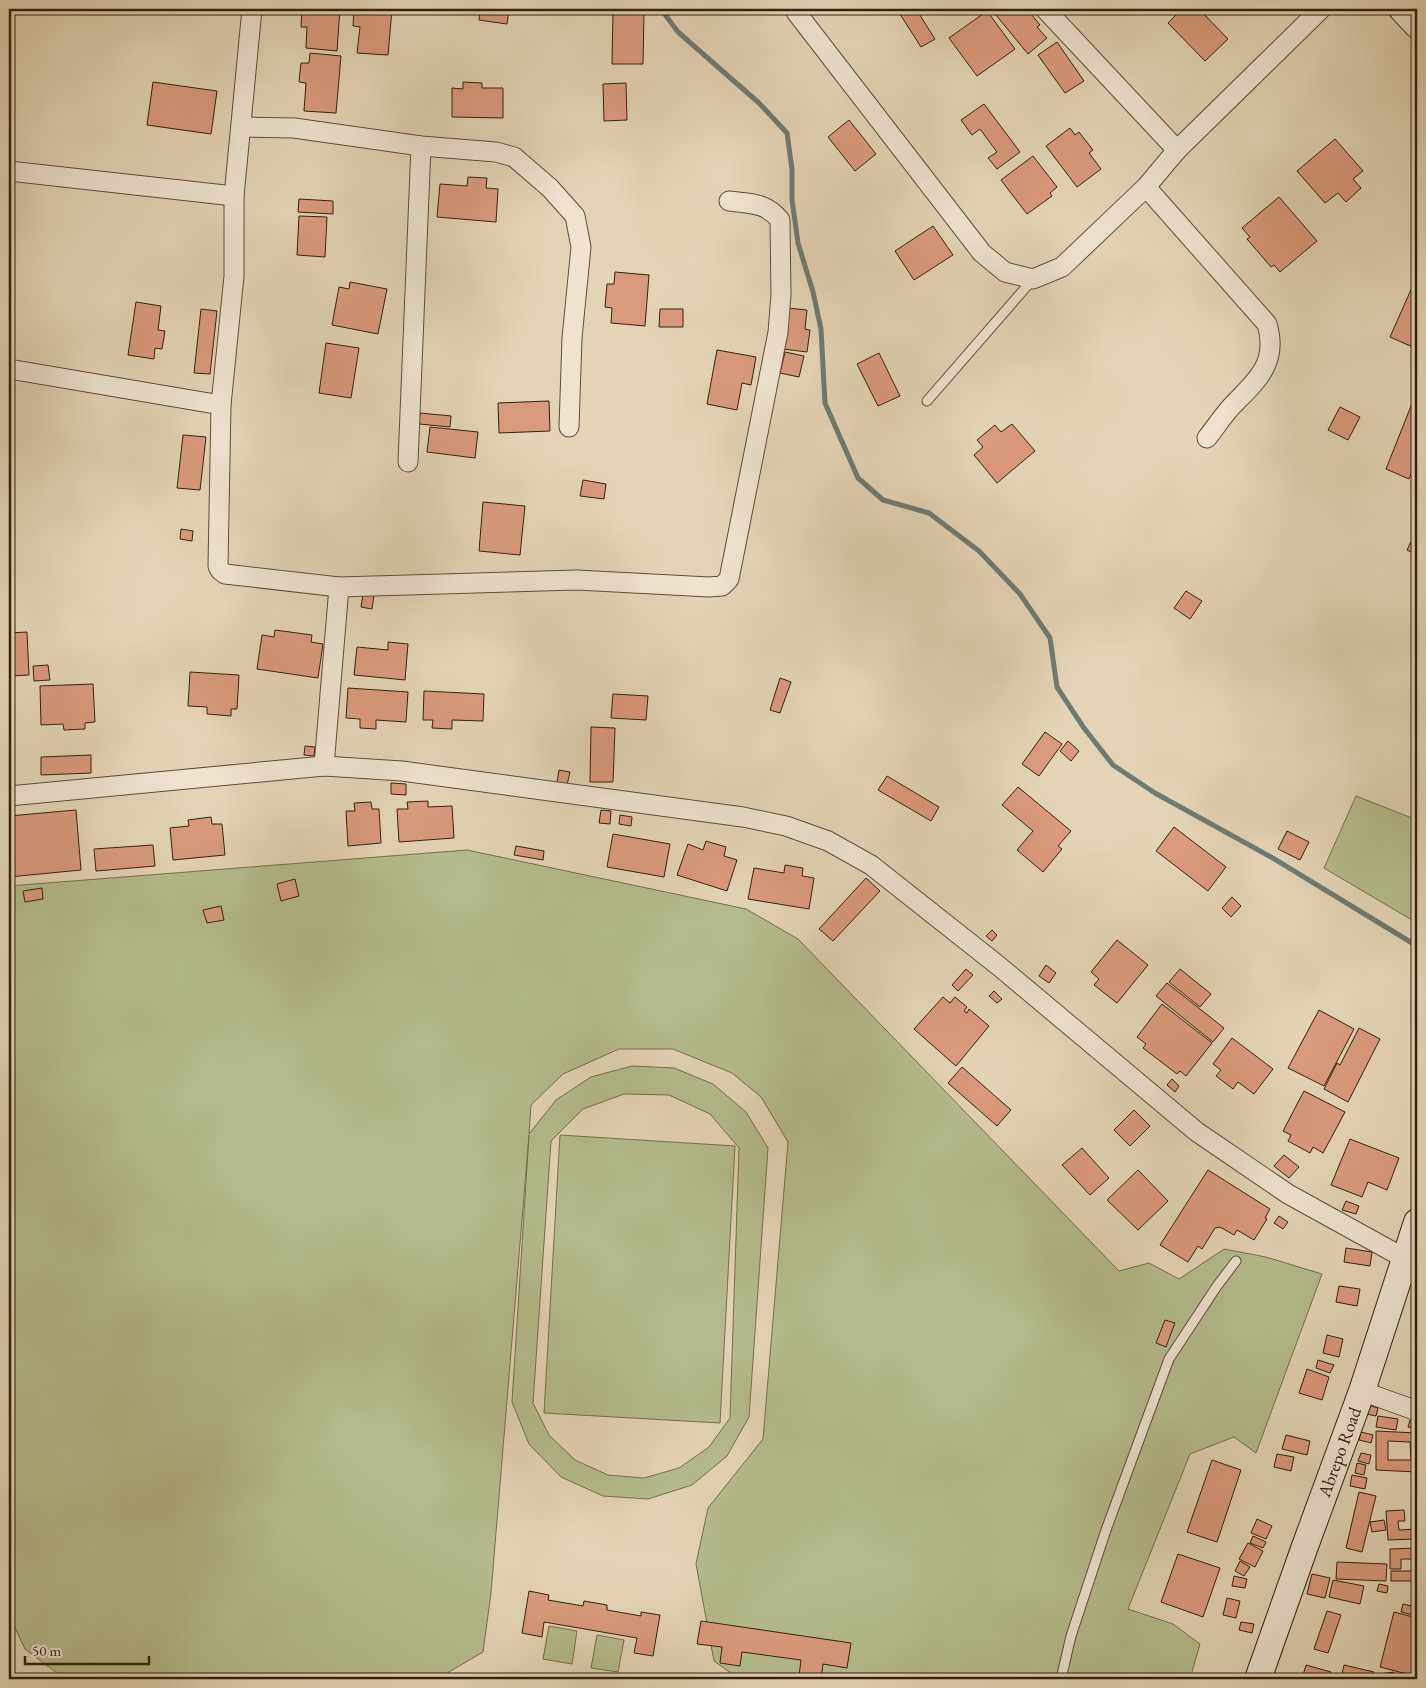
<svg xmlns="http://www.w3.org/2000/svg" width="1426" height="1688" viewBox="0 0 1426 1688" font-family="'EB Garamond',serif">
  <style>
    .green { fill: #b4bc8d; stroke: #746e4e; fill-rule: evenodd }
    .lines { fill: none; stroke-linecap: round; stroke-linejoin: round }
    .stream { stroke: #6e7b70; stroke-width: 5 }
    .building { fill: #da9a7d; stroke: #34200f; fill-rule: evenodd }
    .service-casing { stroke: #604d38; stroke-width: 11 }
    .minor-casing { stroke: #604d38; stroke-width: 21 }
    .secondary-casing { stroke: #34200f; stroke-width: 28 }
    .service { stroke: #ede3cf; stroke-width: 9 }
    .minor { stroke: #ede3cf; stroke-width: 19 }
    .secondary { stroke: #ede3cf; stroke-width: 26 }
    .labels { text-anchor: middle; stroke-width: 4; stroke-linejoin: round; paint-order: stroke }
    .street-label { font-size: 18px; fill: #34200f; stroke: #ede3cf }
  </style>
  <rect width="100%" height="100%" fill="#e3d4b5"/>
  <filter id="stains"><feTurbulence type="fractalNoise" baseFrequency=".004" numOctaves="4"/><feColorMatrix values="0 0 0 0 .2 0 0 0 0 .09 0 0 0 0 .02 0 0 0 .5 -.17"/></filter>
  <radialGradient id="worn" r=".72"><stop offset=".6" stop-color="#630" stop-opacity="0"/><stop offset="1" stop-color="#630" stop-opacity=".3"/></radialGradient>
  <g class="green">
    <polygon points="1356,796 1417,820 1417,923 1324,868"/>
    <path d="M467,850L746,909L798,939L1119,1271L1149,1263L1179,1279L1224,1249L1266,1257L1322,1274L1256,1453L1234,1437L1190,1454L1128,1609L1173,1624L1200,1644L1190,1679H739L714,1661L696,1564L708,1508L763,1439L788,1142L761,1097L732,1073L673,1049H619L563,1074L531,1105L529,1134L556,1100L591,1077L632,1066L674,1068L713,1084L746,1112L768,1148L749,1417L727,1456L692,1485L648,1499L603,1496L561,1477L529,1444L512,1402L529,1135L491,1593L483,1652L437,1679H65L25,1649L9,1615V886ZM624,1094L669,1095L710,1114L739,1148L730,1418L709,1447L679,1468L644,1478L608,1475L575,1460L549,1435L533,1403L551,1141L583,1109Z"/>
    <polygon points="560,1135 735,1146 720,1423 544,1413"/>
    <polygon points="549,1626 577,1631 572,1664 543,1659"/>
    <polygon points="597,1635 624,1640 618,1672 591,1668"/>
  </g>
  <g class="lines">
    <polyline class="stream" points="661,9 678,32 759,103 787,133 792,169 792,200 798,243 813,292 821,329 825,403 858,478 883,500 929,513 979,551 1020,594 1050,638 1057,687 1084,728 1113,765 1155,793 1271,857 1417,946"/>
  </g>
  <g class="building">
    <polygon points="302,9 340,9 337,51 306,48 307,27 301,27"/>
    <polygon points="354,9 392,9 388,55 357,53 360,27 353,26"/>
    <polygon points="480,9 509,9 507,24 479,20"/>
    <polygon points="902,9 916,9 935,39 921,47 898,11"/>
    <polygon points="991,9 1027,9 1040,25 1037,27 1047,38 1028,54"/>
    <polygon points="1182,9 1199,9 1228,39 1205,61 1168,23"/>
    <polygon points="613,11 644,12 643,64 612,64"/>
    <polygon points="987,11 1015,49 977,76 949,38"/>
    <polygon points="1057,42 1084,81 1065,93 1038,55"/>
    <polygon points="310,53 341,56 336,113 304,111 306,83 299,82 301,63 309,63"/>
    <polygon points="153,82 217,91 211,134 147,125"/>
    <polygon points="463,82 482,83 482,88 503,88 503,118 452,117 452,88 463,89"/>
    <polygon points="626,83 627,120 604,121 603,84"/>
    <polygon points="984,104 1020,152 997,169 988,158 997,152 980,129 972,135 961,120"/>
    <polygon points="849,120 876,154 855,171 828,137"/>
    <polygon points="1070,128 1075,135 1079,132 1093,150 1089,153 1101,169 1077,187 1046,146"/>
    <polygon points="1335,139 1363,171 1353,179 1361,188 1346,202 1338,193 1325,203 1297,171"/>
    <polygon points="1033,156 1057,187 1050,193 1052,196 1027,214 1001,180"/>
    <polygon points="468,177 487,178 486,188 498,189 496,222 437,217 440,184 467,186"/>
    <polygon points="1279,197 1317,241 1280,272 1274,265 1271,267 1247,239 1250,237 1242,228"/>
    <polygon points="299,199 333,201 333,214 298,212"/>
    <polygon points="299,216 327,217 325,257 297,255"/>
    <polygon points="933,226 953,255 914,280 895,251"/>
    <polygon points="615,272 649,275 645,326 611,323 612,308 605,307 607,284 614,284"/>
    <polygon points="1417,276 1417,342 1415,348 1390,337"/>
    <polygon points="350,282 387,289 378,334 332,325 339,287 349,289"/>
    <polygon points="136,302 161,306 158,330 165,331 162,349 155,348 154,359 128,355"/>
    <polygon points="788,308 807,310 805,329 810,330 807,352 783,349"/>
    <polygon points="201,309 217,311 210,374 194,373"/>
    <polygon points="660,309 683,309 683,327 659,327"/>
    <polygon points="326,343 359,348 351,398 319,393"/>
    <polygon points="717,350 756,357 751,385 742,383 737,410 707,404"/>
    <polygon points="785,352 804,356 799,377 780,373"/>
    <polygon points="879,353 900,396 878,406 857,364"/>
    <polygon points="1417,391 1417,459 1409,479 1386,469"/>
    <polygon points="549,401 550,431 499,433 498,403"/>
    <polygon points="1340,407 1360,417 1348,440 1328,430"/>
    <polygon points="420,413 451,416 450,427 419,424"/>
    <polygon points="1012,424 1035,451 997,483 974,455 983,447 977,440 995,425 1001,432"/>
    <polygon points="430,427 478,432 475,458 427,452"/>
    <polygon points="183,435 206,437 200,490 177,488"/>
    <polygon points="583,480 606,484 604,499 580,496"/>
    <polygon points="483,502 525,506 520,555 479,551"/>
    <polygon points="181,529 193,531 192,541 180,539"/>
    <polygon points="1417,529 1417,555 1407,550"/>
    <polygon points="1186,591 1202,601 1190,619 1174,608"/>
    <polygon points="363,594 374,595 372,609 361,607"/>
    <polygon points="275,630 312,635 311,642 323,644 318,678 257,669 262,635 274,637"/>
    <polygon points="27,632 29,675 9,676 9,633"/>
    <polygon points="388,642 408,644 405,680 354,675 357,647 388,650"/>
    <polygon points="48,665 50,680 34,681 33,666"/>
    <polygon points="190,672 239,675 237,709 231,709 231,716 207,714 207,707 188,706"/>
    <polygon points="780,678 791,682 780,713 770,710"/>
    <polygon points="93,684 95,722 85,723 85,729 64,730 63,724 41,725 40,686"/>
    <polygon points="348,688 408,692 406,722 376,720 376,729 360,728 360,719 346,718"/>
    <polygon points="424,691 484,694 483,721 452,720 452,729 432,728 433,720 423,720"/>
    <polygon points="613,694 648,696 646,720 611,718"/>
    <polygon points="591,727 615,728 613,782 590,782"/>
    <polygon points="1045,732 1062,744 1039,776 1022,764"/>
    <polygon points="1068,741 1079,751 1071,761 1060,751"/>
    <polygon points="305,746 315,747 314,756 304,755"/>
    <polygon points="91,755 91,773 41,775 41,757"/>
    <polygon points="559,770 570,772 567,785 557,782"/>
    <polygon points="887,776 939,807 931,821 878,790"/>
    <polygon points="391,783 406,784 406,795 391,794"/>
    <polygon points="1018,787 1071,831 1058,846 1062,849 1043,872 1017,850 1033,831 1002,805"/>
    <polygon points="428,801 428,807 452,806 454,838 399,842 397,809 408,809 407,802"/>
    <polygon points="371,802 372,809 379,809 381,843 348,846 346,811 355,811 354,803"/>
    <polygon points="76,810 81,870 9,877 9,816"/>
    <polygon points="601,810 611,811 610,824 599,823"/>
    <polygon points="620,815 632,817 631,826 619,824"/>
    <polygon points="211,817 212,824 222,824 225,855 173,860 170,828 189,826 188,820"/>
    <polygon points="1174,827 1226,867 1208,891 1156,851"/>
    <polygon points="1287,831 1309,842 1300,860 1278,849"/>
    <polygon points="613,834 670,844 664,877 607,867"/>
    <polygon points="706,841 726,847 724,856 737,860 727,891 677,875 688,844 703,850"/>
    <polygon points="153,845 155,866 96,871 94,849"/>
    <polygon points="516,846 544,851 543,860 514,855"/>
    <polygon points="785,865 803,868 802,876 814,878 809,909 748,899 754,868 784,873"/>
    <polygon points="866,878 880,891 833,941 819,929"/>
    <polygon points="295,879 299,896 281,901 277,884"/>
    <polygon points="42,888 43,899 25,902 23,891"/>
    <polygon points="1232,897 1241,906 1231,917 1222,908"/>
    <polygon points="221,906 224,920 207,923 203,910"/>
    <polygon points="992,930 997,935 992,941 986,936"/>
    <polygon points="1117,940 1148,965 1117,1003 1094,985 1099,979 1091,972"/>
    <polygon points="1046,965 1056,973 1049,983 1039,976"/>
    <polygon points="966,969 973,975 958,991 952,985"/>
    <polygon points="1180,969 1211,994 1200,1007 1169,982"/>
    <polygon points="1167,983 1224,1028 1213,1042 1156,996"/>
    <polygon points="994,991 1002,999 997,1003 989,996"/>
    <polygon points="943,997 950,1003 955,997 967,1007 964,1011 967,1013 969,1009 989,1026 956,1066 914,1029"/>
    <polygon points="1162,1004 1212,1043 1186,1076 1180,1071 1177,1074 1143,1048 1146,1044 1137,1037"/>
    <polygon points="1417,1006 1417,1022 1411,1020"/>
    <polygon points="1319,1010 1354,1029 1324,1086 1288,1068"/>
    <polygon points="1359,1028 1380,1039 1348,1102 1324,1089 1337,1063 1340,1065"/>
    <polygon points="1232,1038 1273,1069 1254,1094 1238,1082 1233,1089 1216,1076 1221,1070 1213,1064"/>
    <polygon points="962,1067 1011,1110 997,1126 948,1083"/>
    <polygon points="1172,1079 1179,1086 1175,1092 1167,1085"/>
    <polygon points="1304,1091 1345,1112 1323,1153 1313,1147 1310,1153 1288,1141 1291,1135 1283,1131"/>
    <polygon points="1134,1110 1150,1126 1130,1146 1114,1130"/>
    <polygon points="1350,1139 1399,1158 1387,1190 1368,1182 1362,1197 1331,1185"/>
    <polygon points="1082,1148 1109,1178 1090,1195 1062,1165"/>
    <polygon points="1284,1155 1299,1167 1289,1178 1274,1166"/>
    <polygon points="1138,1170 1168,1201 1138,1230 1107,1200"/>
    <polygon points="1208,1170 1270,1209 1265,1218 1267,1219 1254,1240 1237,1230 1234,1235 1220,1227 1215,1228 1202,1249 1198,1246 1188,1262 1160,1245"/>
    <polygon points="1346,1201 1359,1206 1356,1214 1342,1210"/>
    <polygon points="1279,1216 1288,1222 1283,1229 1274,1223"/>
    <polygon points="1346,1248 1372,1252 1370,1266 1344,1262"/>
    <polygon points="1339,1286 1360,1289 1357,1306 1336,1302"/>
    <polygon points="1165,1320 1175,1323 1166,1347 1156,1343"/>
    <polygon points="1327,1335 1343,1339 1339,1357 1323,1353"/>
    <polygon points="1318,1360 1334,1365 1330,1373 1316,1368"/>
    <polygon points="1307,1369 1329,1377 1322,1400 1299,1393"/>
    <polygon points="1368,1405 1378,1408 1376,1416 1366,1414"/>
    <polygon points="1378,1416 1398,1419 1396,1430 1376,1427"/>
    <polygon points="1410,1420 1417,1421 1417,1429 1408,1427"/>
    <path d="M1376,1431L1417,1433V1472L1376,1470ZM1388,1441L1410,1442L1411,1460H1388Z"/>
    <polygon points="1361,1432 1373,1435 1371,1443 1359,1440"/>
    <polygon points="1286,1435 1310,1441 1307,1455 1282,1449"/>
    <polygon points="1361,1453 1371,1455 1369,1464 1358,1461"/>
    <polygon points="1277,1454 1294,1457 1291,1471 1274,1467"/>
    <polygon points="1212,1460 1241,1470 1217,1542 1187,1532"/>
    <polygon points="1357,1463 1366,1465 1364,1475 1355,1473"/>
    <polygon points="1352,1475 1367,1478 1365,1489 1350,1486"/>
    <polygon points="1359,1492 1376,1496 1362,1552 1346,1548"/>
    <polygon points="1404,1510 1405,1521 1398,1521 1399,1530 1416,1529 1415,1510 1417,1510 1417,1539 1388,1540 1386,1511"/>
    <polygon points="1257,1519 1272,1526 1266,1539 1251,1533"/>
    <polygon points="1384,1520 1386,1530 1372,1532 1370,1522"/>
    <polygon points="1253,1536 1266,1542 1263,1548 1250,1543"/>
    <polygon points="1248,1543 1263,1551 1255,1567 1239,1559"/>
    <polygon points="1417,1548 1417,1559 1401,1559 1401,1569 1390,1569 1390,1549"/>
    <polygon points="1178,1554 1220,1568 1203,1617 1161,1602"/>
    <polygon points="1240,1561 1250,1567 1244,1576 1235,1571"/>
    <polygon points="1337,1562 1387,1564 1386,1581 1336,1579"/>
    <rect x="1391" y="1571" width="26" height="10"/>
    <polygon points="1312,1574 1330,1578 1325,1598 1307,1594"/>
    <polygon points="1234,1576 1247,1579 1245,1588 1232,1586"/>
    <polygon points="1333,1580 1364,1586 1360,1604 1329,1597"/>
    <polygon points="1379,1584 1388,1586 1387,1593 1377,1591"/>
    <polygon points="529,1591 549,1595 548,1600 583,1606 584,1601 607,1605 607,1610 641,1616 641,1612 660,1615 653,1656 634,1653 637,1638 544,1622 542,1637 522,1633"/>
    <polygon points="1227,1598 1240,1601 1236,1618 1223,1615"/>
    <polygon points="1403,1604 1415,1607 1413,1615 1401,1612"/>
    <polygon points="1327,1611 1341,1615 1328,1653 1314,1649"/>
    <polygon points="1394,1612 1417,1618 1417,1649 1411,1675 1380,1667"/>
    <polygon points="701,1621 851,1643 847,1668 823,1664 821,1679 799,1676 801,1660 742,1652 740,1666 720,1663 722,1647 697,1644"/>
    <polygon points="1241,1622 1254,1624 1252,1633 1239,1630"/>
    <polygon points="1306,1665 1331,1672 1328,1679 1302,1679"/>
    <polygon points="1344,1665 1374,1672 1373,1679 1341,1679"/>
    <polygon points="1394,1672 1395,1679 1379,1679 1379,1674"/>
  </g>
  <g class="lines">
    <g class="service-casing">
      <g id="service">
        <polyline points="927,401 1033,279"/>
        <polyline points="1061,1679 1071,1636 1106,1530 1169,1359 1217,1286 1236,1261"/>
      </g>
    </g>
    <g class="minor-casing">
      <g id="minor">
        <path d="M252,9L234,196V276L221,405L218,566L220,570L225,574L339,587L577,580L709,587L722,586L729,579L778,332L781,295L780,220C765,202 751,204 729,201"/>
        <polyline points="1045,9 1177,150"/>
        <polyline points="796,12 982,253 1005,272 1033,279 1062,267 1146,187 1177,150 1321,9"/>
        <polyline points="241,127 294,128 421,146 496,152 514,157 550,188 575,216 581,247 572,338 569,427"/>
        <polyline points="9,171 234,196"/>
        <path d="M1146,187L1267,324C1279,364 1255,382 1231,407C1222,417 1215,428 1207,438"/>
        <polyline points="9,369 221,405"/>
        <polyline points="408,462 421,146"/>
        <polyline points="324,766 339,587"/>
        <polyline points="9,796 324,766 402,771 743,817 786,826 828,841 871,865 1000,967 1197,1132 1288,1194 1404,1258"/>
        <polyline points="1362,1391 1417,1411"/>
      </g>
    </g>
    <g class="secondary-casing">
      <g id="secondary">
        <polyline points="1402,9 1417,25"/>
        <path id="s1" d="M1258,1679L1304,1549L1362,1391L1417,1222"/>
      </g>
    </g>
    <use href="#service" class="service"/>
    <use href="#minor" class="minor"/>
    <use href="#secondary" class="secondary"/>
  </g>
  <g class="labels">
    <g class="street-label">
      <text dy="6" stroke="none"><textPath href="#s1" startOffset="241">Abrepo Road</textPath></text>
    </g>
  </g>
  <rect width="1426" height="1688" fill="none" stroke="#e3d4b5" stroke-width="30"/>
  <rect x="10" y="10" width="1406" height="1668" fill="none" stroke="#34200f" stroke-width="2.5"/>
  <rect x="15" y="15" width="1396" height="1658" fill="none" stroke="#34200f"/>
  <path d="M25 1656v8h124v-8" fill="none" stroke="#34200f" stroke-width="2.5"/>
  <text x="32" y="1656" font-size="15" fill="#34200f" stroke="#ede3cf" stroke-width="4" paint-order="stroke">50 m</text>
  <rect width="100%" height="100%" filter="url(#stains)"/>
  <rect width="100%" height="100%" fill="url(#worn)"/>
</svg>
